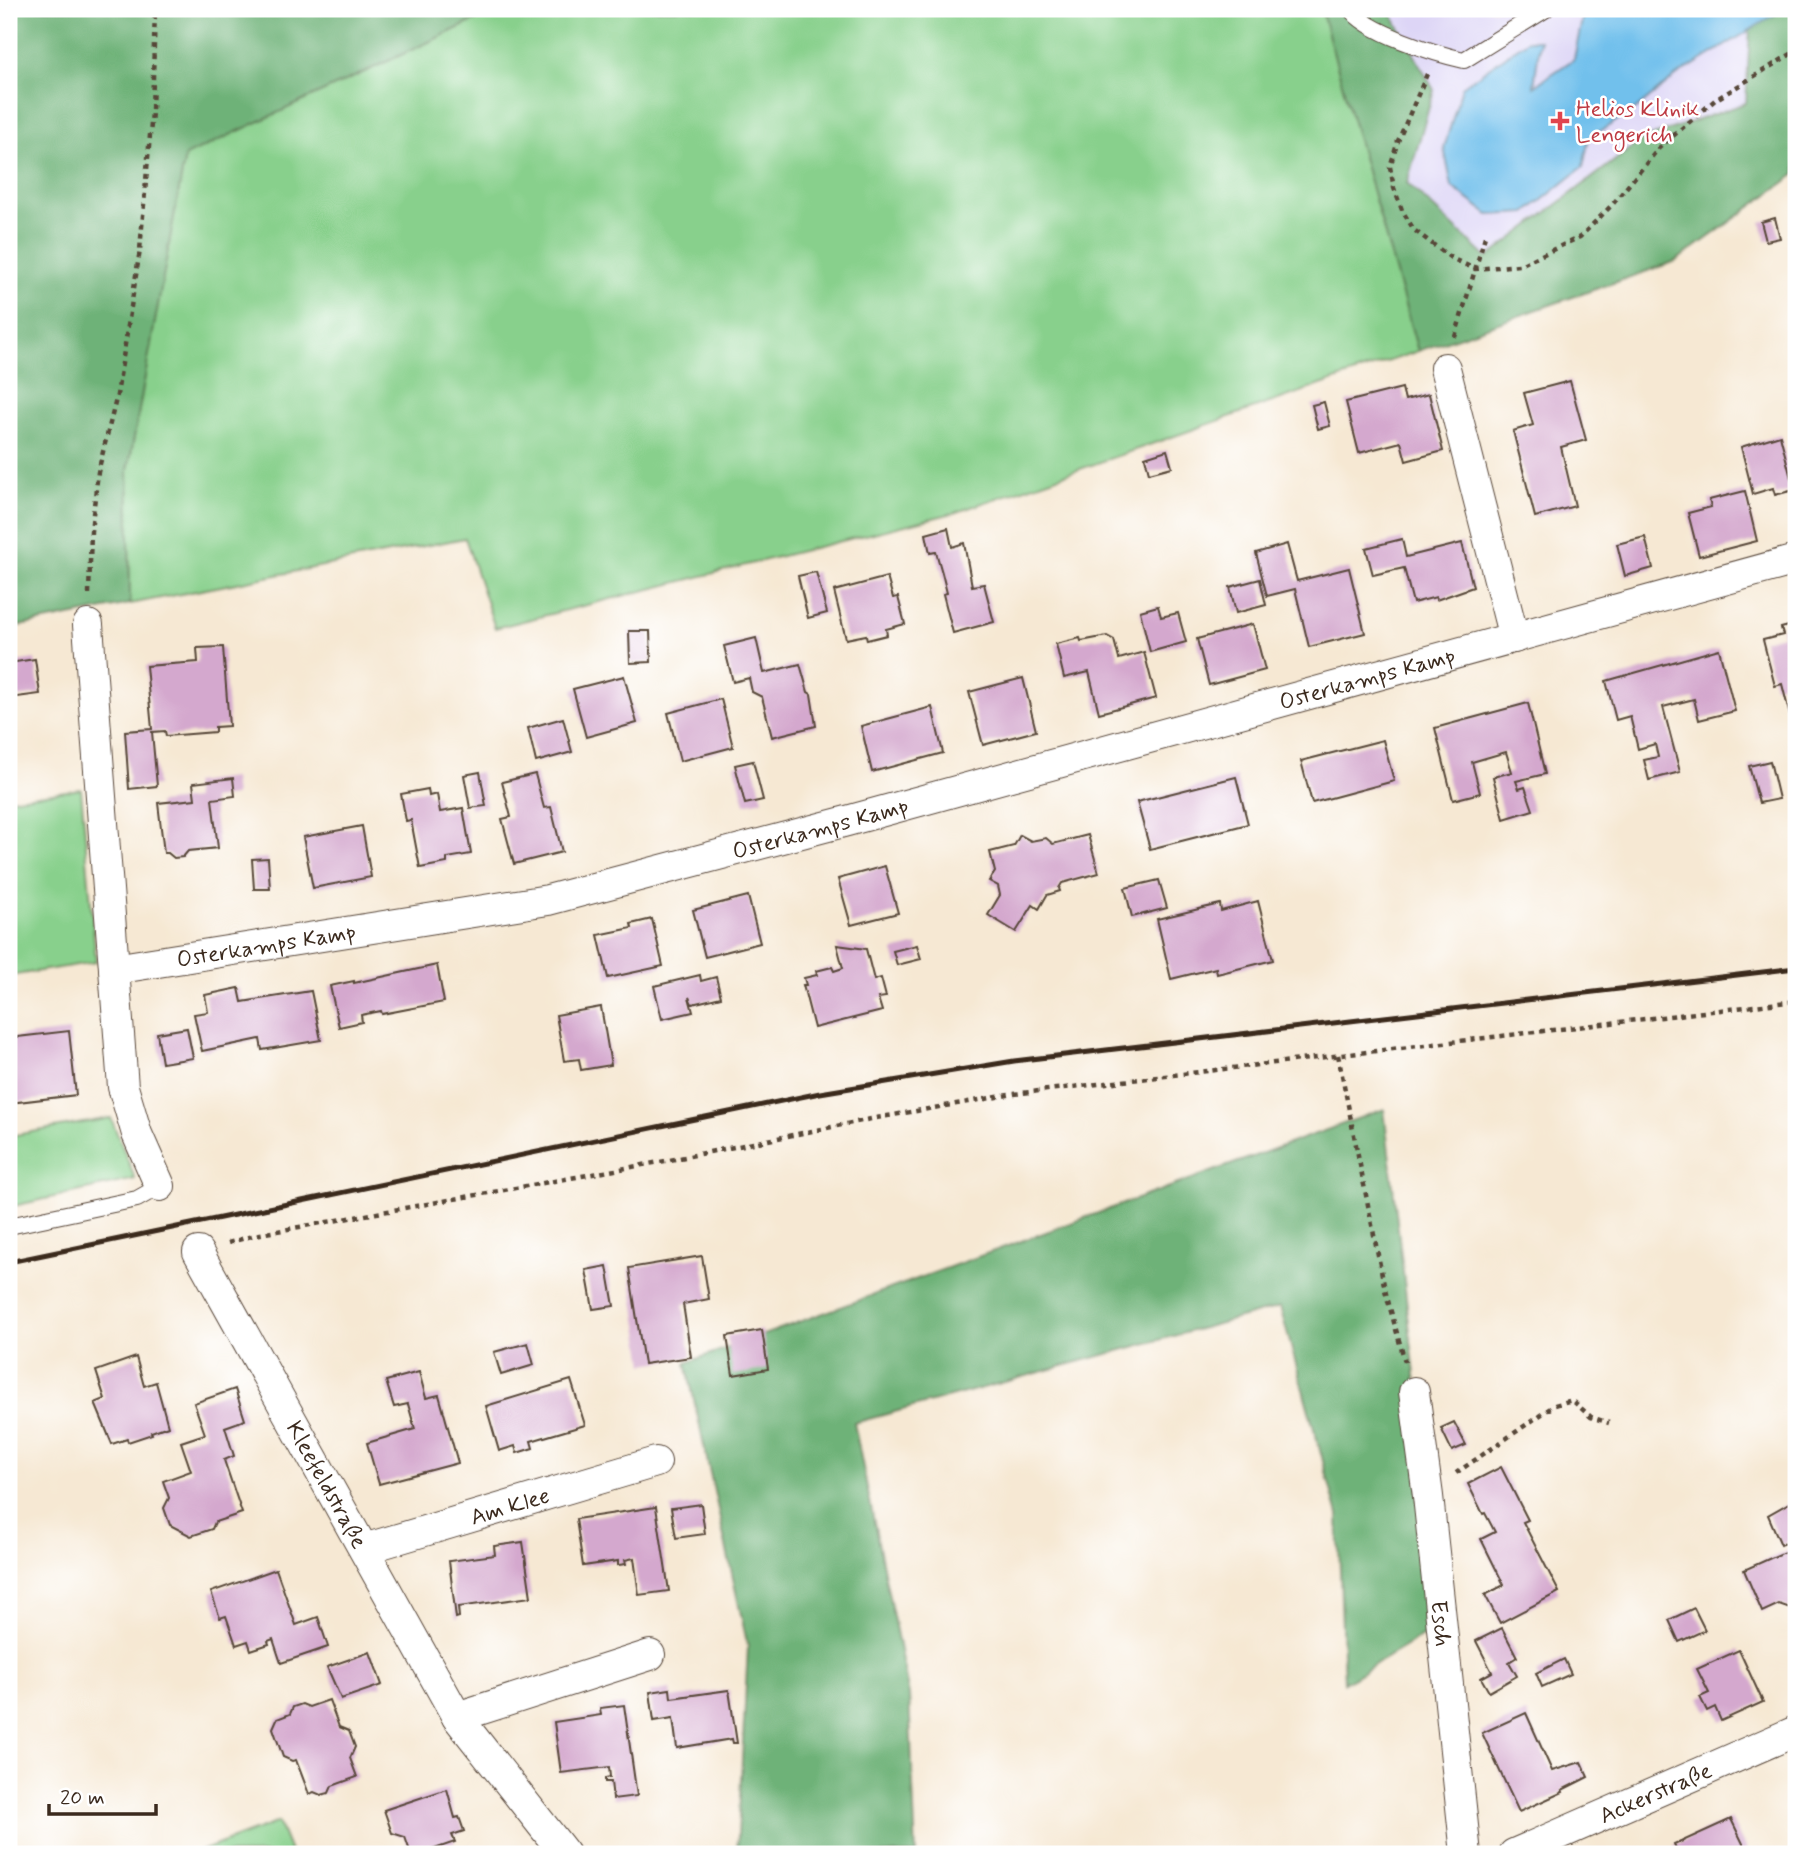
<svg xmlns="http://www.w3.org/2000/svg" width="1805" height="1863" viewBox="0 0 1805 1863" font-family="Mynerve,sans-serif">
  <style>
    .built { fill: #ddd5f6 }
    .green { fill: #88d08c; stroke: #627d55; stroke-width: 2 }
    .forest { fill: #6eb278; stroke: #546e4b; stroke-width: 2 }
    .water { fill: #71c0ec; stroke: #567585; stroke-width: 2 }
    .building { fill: #d4a8ce }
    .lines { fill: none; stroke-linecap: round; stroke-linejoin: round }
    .lane-casing { stroke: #574639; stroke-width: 18 }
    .street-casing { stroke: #574639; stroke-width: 32 }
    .path { stroke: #574639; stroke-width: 4.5; stroke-dasharray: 5 5; stroke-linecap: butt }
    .lane { stroke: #fff; stroke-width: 16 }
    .street { stroke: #fff; stroke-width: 30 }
    .rail { stroke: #3b2a1e; stroke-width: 5 }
    .health-dot { fill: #e0444e; stroke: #fff; stroke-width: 2.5 }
    .labels { text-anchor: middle; stroke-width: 5; stroke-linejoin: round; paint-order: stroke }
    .health-label { font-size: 23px; fill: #be3a42; stroke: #fff; text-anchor: start }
    .street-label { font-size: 23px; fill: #3b2a1e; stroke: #fff }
  </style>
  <rect width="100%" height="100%" fill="#fff"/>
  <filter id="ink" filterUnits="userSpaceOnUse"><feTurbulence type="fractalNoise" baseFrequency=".0143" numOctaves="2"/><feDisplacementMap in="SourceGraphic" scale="14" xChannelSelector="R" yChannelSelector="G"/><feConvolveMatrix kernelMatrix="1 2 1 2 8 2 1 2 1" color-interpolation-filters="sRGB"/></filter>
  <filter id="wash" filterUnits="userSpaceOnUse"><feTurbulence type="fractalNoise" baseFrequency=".00686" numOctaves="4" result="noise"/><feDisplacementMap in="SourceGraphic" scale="28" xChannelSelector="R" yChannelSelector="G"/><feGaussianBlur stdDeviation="1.57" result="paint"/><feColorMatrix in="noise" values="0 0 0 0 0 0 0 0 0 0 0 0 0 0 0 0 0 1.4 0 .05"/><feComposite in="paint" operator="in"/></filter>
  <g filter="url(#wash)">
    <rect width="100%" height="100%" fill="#f6e8d3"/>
    <polygon class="built" points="1389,9 1783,9 1750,29 1746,103 1643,139 1488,259 1407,183 1434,90"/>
    <g class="green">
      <polygon points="499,9 1321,9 1418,351 957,512 495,628 465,538 130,604 128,470 185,156"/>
      <polygon points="81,789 96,962 9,976 9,799"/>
      <polygon points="111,1118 135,1179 9,1207 9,1136"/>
      <polygon points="278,1822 291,1854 193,1854"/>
    </g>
    <g class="forest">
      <polygon points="9,9 499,9 185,156 128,470 130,604 9,628"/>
      <polygon points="1321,9 1389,9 1434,90 1407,183 1487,258 1643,139 1746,103 1750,29 1783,9 1796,9 1796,174 1676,261 1418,351"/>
      <polygon points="1384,1109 1444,1623 1344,1683 1338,1515 1280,1307 854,1423 909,1695 916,1854 737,1854 748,1647 686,1363"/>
    </g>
    <polygon class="water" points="1592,9 1784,9 1676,76 1636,109 1589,138 1583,167 1526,213 1489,215 1452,187 1444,148 1462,87 1528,40 1540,40 1534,86 1574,59 1583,15"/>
    <g id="blocks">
      <g class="building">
        <polygon points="1775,218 1780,238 1766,241 1761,222"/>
        <polygon points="1570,381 1586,440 1561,447 1575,506 1535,517 1513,431 1533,425 1524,393"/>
        <polygon points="1402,388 1405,400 1429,394 1443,451 1406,461 1401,442 1359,453 1346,402"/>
        <polygon points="1324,402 1330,426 1318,429 1312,405"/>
        <polygon points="1780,435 1794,490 1775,495 1773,488 1753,494 1741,447"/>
        <polygon points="1167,450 1172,467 1149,473 1145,457"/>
        <polygon points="1745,491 1757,541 1699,556 1688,513 1711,507 1709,500"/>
        <polygon points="948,528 952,547 964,543 972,586 984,584 994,622 953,633 943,594 947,593 942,573 936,552 930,553 926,534"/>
        <polygon points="1645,537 1653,568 1625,576 1617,544"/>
        <polygon points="1402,539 1406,557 1462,543 1473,587 1436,600 1436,597 1413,603 1404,568 1373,575 1366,548"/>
        <polygon points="1287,544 1297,581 1349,568 1365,633 1309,647 1295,589 1267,596 1256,553"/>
        <polygon points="816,572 827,613 808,618 798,576"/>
        <polygon points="887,577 893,598 898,597 905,624 886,629 887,635 867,640 866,635 846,639 834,591"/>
        <polygon points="1260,579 1266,605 1236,613 1230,587"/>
        <polygon points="1158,606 1161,617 1178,613 1186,642 1150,652 1140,611"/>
        <polygon points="1253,624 1265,670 1209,685 1197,639"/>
        <polygon points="1796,624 1796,715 1790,716 1782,684 1775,686 1763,640 1783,635 1781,628"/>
        <polygon points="629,631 650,631 651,662 630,663"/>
        <polygon points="1107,636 1114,640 1119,659 1144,652 1156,698 1099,713 1089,672 1064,678 1056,644 1080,638 1081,641"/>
        <polygon points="756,638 764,673 800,664 808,692 811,694 816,726 772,737 762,697 752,692 749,678 733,682 724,646"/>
        <polygon points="223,647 229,726 215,727 215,732 166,736 165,731 152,732 157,786 129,789 125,731 152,729 146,666 198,662 197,648"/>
        <polygon points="1719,649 1735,711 1699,720 1694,699 1663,707 1680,772 1649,780 1644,760 1658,757 1655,744 1638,749 1630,716 1616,720 1606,681"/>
        <polygon points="35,659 40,694 9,698 9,663"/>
        <polygon points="624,676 637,723 586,737 573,689"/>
        <polygon points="1023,678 1036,731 983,745 969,692"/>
        <polygon points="721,699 733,747 680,761 668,713"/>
        <polygon points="1528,703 1545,774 1516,781 1519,789 1525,787 1533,810 1504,819 1493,777 1512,772 1506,752 1472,762 1480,793 1453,800 1435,728"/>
        <polygon points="932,707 943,753 872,772 861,726"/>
        <polygon points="563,718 572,752 536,762 528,728"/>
        <polygon points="1383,740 1394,781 1312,803 1301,761"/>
        <polygon points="753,761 763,800 745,804 735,765"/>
        <polygon points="1770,761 1779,799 1759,803 1749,766"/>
        <polygon points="480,772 486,806 470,808 464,775"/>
        <polygon points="535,774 544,808 551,807 562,852 514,864 502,819 511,817 502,782"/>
        <polygon points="1236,777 1248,824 1150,849 1137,802"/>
        <polygon points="233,778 235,796 212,799 218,848 188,851 183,857 174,858 168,853 164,853 158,803 195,799 193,783"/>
        <polygon points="428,789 429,796 437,794 440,812 463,808 471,854 447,858 447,863 420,868 411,820 406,821 401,794"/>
        <polygon points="362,826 371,877 313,888 303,837"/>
        <polygon points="1020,835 1031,841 1046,838 1053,844 1088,835 1099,873 1062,883 1059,888 1060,891 1047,895 1039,909 1033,905 1016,932 988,915 1000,895 998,886 989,881 995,872 990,852 1014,846"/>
        <polygon points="268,858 270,889 254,889 252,859"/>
        <polygon points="885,866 898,913 851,925 838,879"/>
        <polygon points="1159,880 1167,908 1132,917 1125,888"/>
        <polygon points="748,896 760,943 705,957 693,910"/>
        <polygon points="1258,901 1273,960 1217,974 1216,968 1171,979 1157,919 1220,904 1221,911"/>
        <polygon points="652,919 663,966 608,978 598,935 632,928 631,924"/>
        <polygon points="837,945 866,949 874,980 881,978 886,997 878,998 882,1011 814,1028 803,985 806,985 804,978 817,975 816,971 832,967 834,971 843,968"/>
        <polygon points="917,945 921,959 897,965 893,951"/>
        <polygon points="437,965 444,1002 382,1014 381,1011 361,1015 362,1022 339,1027 330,986 354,981 354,983"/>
        <polygon points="700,975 701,981 716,977 721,997 692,1004 689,997 693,1012 662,1019 654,986"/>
        <polygon points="239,988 242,1002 311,991 321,1040 262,1050 260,1039 202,1051 194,1014 208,1012 205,995"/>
        <polygon points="601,1007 611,1065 581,1070 579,1059 564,1061 556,1015"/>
        <polygon points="187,1028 193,1058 162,1063 157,1033"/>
        <polygon points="69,1031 76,1095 9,1103 9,1038"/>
        <polygon points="702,1256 709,1299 683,1304 691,1357 644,1364 629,1268"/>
        <polygon points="607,1266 614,1306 593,1309 586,1270"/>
        <polygon points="762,1330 768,1369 733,1375 727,1336"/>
        <polygon points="528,1343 534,1365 501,1375 494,1352"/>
        <polygon points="136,1357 144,1386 156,1382 168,1426 151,1432 152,1434 128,1442 127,1439 112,1444 95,1403 105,1399 96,1371"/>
        <polygon points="419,1372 426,1398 439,1395 458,1463 379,1484 367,1443 415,1429 408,1404 394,1407 386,1381"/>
        <polygon points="571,1380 585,1425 531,1441 533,1448 517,1453 515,1446 499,1451 486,1406"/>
        <polygon points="235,1389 245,1420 225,1427 234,1456 224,1460 242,1513 215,1522 212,1529 191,1536 170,1525 164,1508 169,1498 163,1481 191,1471 181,1442 205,1434 194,1403"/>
        <polygon points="1454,1422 1466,1445 1452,1451 1441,1428"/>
        <polygon points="1501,1467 1528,1520 1523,1522 1559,1592 1500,1623 1485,1595 1504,1585 1481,1539 1495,1532 1485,1513 1483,1514 1468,1484"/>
        <polygon points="1796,1499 1796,1538 1781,1545 1768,1515"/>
        <polygon points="701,1504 705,1534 676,1538 671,1508"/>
        <polygon points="656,1507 669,1591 639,1595 634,1558 625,1560 626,1564 618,1565 618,1561 583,1566 576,1519"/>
        <polygon points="523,1542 531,1597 458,1607 459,1617 456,1618 449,1561 495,1555 494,1546"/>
        <polygon points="1789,1550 1796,1564 1796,1605 1790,1608 1779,1604 1762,1612 1744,1570"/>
        <polygon points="276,1569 296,1625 318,1617 328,1647 281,1663 273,1639 268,1641 269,1644 251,1650 248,1641 236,1645 226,1616 220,1618 211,1592"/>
        <polygon points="1694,1608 1705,1630 1679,1642 1669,1620"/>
        <polygon points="1502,1628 1517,1657 1509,1662 1517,1676 1489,1692 1481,1678 1492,1672 1476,1641"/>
        <polygon points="1739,1650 1763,1702 1721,1721 1715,1707 1707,1711 1700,1697 1709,1693 1697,1669"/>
        <polygon points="370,1652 382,1685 341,1699 327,1667"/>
        <polygon points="1564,1659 1571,1674 1542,1687 1536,1673"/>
        <polygon points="670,1689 671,1698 729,1690 737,1743 733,1743 732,1739 677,1748 673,1718 654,1721 650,1692"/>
        <polygon points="329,1700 339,1727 349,1731 355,1747 350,1758 357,1777 332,1786 329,1793 321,1795 314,1792 309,1794 296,1760 292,1761 283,1757 273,1728 277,1719 290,1714 293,1707 302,1704 309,1707"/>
        <polygon points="624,1705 637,1796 613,1799 611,1782 605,1782 605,1778 610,1777 609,1767 561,1773 554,1722 601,1715 600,1708"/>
        <polygon points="1526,1713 1552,1771 1581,1762 1588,1777 1562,1790 1563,1792 1519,1812 1482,1733"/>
        <polygon points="447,1789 455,1818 459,1817 464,1831 452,1835 455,1842 420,1854 411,1854 405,1837 392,1833 384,1810"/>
        <polygon points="1731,1819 1748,1854 1678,1854 1674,1845"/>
      </g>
    </g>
  </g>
  <g filter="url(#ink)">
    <use href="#blocks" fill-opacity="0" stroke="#574639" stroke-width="2"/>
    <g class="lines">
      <g class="lane-casing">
        <g id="lane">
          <path d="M1351,9C1365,32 1437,54 1464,60L1546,9"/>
          <polyline points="9,1226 137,1199 160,1186"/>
        </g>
      </g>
      <g class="street-casing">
        <g id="street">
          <polyline points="1445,368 1514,638"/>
          <polyline points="88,625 123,1087 137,1134 160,1186"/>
          <path id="s1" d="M114,969L548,900L847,821L1796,560"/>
          <path id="s2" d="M198,1252L457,1717L565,1854"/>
          <path id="s3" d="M1414,1392L1428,1496L1466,1854"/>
          <path id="s4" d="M364,1549L656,1462"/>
          <polyline points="457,1717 650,1655"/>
          <path id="s5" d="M1514,1854L1796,1731"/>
        </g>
      </g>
      <g class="path">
        <polyline points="1427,74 1398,141 1390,167 1394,188 1402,210 1414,230 1451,258 1475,269 1520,265 1580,237 1612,205 1659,148 1715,100 1796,51"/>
        <polyline points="1455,337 1486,233"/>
        <polyline points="89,594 91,531 98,472 117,395 140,250 152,112 155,9"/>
        <polyline points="1338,1055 1385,1290 1405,1362"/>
        <polyline points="228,1243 255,1235 665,1161 876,1118 1014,1094 1796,1001"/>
        <polyline points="1456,1473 1555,1405 1572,1400 1591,1417 1609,1423"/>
      </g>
      <use href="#lane" class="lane"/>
      <use href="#street" class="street"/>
      <polyline class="rail" points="9,1262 820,1093 1014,1061 1796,968"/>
    </g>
  </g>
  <path class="health-dot" d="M1556.5 110.5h7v7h7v7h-7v7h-7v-7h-7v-7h7z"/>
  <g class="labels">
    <g class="health-label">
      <text x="1576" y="116">Helios Klinik<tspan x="1576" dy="26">Lengerich</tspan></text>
    </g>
    <g class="street-label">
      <text dy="8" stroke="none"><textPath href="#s1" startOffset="1288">Osterkamps Kamp</textPath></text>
      <text dy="8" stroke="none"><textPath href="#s1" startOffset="721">Osterkamps Kamp</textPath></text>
      <text dy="8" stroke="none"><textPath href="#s1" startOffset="154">Osterkamps Kamp</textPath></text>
      <text dy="8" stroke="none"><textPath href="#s2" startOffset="266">Kleefeldstraße</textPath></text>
      <text dy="8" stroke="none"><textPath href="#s4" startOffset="152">Am Klee</textPath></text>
      <text dy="8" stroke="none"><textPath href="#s3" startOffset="233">Esch</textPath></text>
      <text dy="8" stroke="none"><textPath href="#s5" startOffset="154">Ackerstraße</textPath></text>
    </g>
  </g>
  <rect width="1805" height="1863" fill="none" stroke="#fff" stroke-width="35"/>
  <path d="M49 1804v10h107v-10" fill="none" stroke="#3b2a1e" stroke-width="3.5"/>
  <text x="60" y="1804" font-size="21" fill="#3b2a1e" stroke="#ffffff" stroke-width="5" paint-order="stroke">20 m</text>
</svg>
